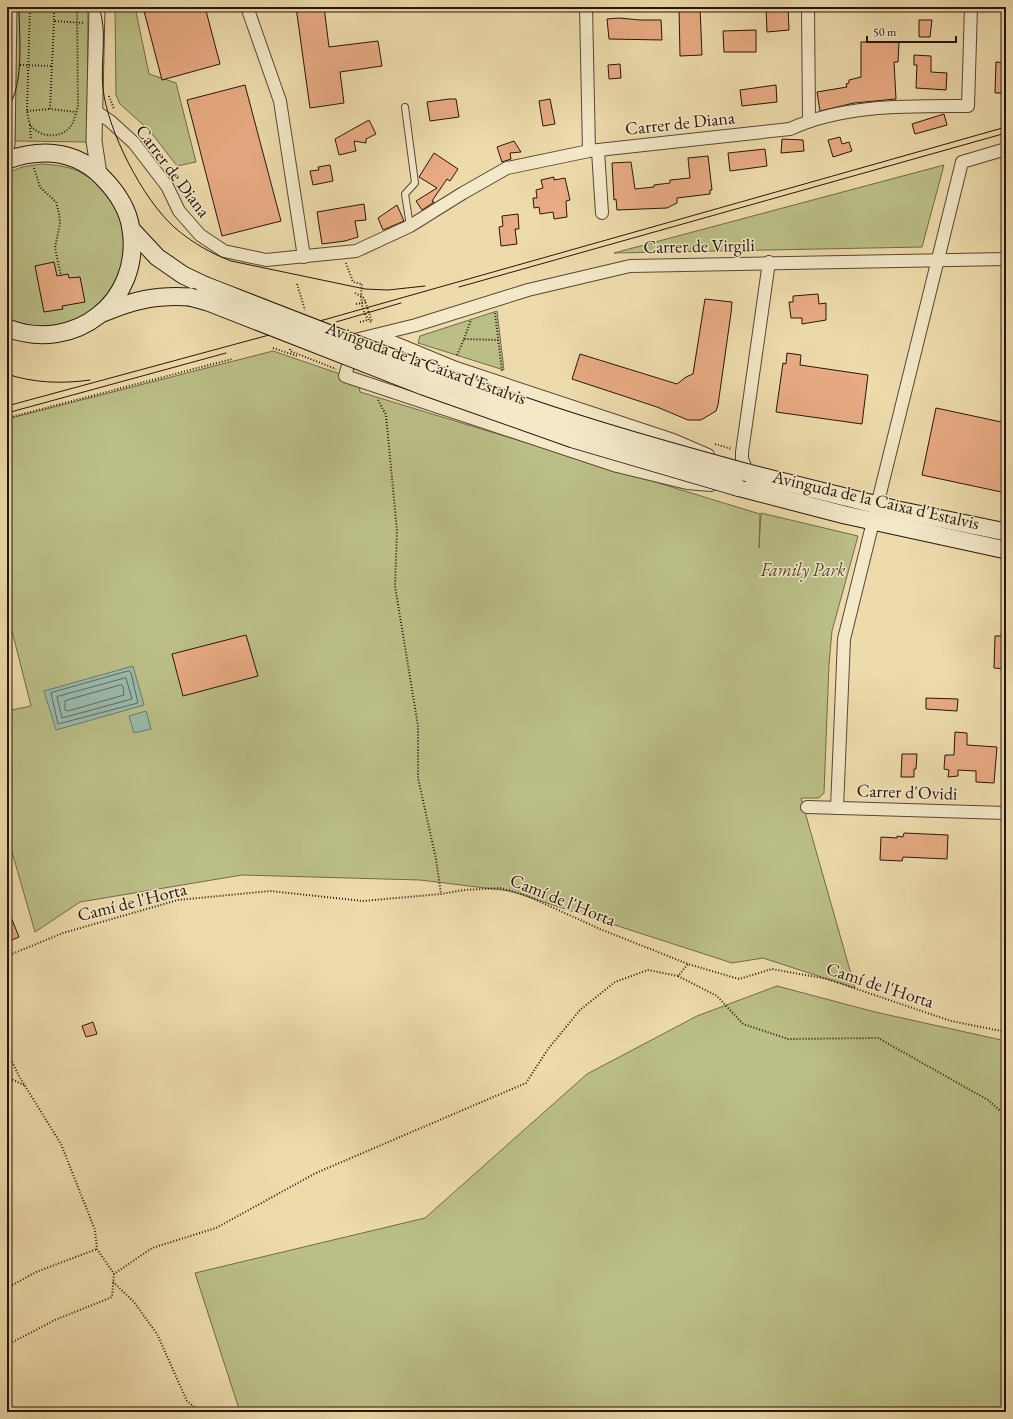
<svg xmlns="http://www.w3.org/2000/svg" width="1013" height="1419" viewBox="0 0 1013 1419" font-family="'EB Garamond',serif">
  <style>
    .green { fill: #bbbf87; stroke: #726a4a }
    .water { fill: #9abbae; stroke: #6c796e }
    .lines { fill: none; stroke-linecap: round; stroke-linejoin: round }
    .shore { stroke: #61685e; stroke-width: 1 }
    .building { fill: #e8ab83; stroke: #28150d }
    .service-casing { stroke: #594634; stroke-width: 8 }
    .minor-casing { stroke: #594634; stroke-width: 14 }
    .tertiary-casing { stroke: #594634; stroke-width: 17 }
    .secondary-casing { stroke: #28150d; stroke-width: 19 }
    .path { stroke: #28150d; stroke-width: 2; stroke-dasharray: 1 2; stroke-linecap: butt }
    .service { stroke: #f3e8c8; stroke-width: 6 }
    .minor { stroke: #f3e8c8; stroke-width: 12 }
    .tertiary { stroke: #f3e8c8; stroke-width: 15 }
    .secondary { stroke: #f3e8c8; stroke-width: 17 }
    .tram { stroke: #28150d; stroke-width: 1 }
    .secondary-bridge-casing { stroke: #28150d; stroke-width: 19; stroke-linecap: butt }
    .secondary-bridge { stroke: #f3e8c8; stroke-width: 17 }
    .labels { text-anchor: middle; stroke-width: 3; stroke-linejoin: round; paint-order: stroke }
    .street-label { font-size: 18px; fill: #28150d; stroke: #f3e8c8 }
    .park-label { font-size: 18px; font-style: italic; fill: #544832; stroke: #f3e8c8 }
  </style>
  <rect width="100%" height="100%" fill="#eddbab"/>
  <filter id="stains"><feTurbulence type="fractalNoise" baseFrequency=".005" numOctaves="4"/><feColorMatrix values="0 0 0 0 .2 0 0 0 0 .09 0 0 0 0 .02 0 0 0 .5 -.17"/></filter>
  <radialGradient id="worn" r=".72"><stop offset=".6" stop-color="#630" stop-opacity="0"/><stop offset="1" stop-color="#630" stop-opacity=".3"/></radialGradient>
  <g class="green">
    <polygon points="15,7 88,7 87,142 15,141"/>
    <polygon points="115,7 135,7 149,74 176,83 196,162 177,166 150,131 120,104 116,95"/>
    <path d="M42,164C55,165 68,166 80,172C155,210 130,327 45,327C32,327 20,323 7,318V173L22,167Z"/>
    <polygon points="944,165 922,247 614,253"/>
    <polygon points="497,311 504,370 418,343 420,336"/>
    <polygon points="273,351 358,380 360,392 760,514 759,548 761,513 858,536 832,631 829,664 824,793 819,798 801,798 855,988 763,958 732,963 510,891 420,880 242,875 80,902 35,932 10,845 7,847 7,711 31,706 7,611 7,419"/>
    <polygon points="777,986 875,1012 1006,1041 1006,1330 1001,1342 1006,1412 240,1412 195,1273 425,1218 587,1074 697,1016"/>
  </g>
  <g class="water">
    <polygon points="133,666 144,705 56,730 44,691"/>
    <polygon points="146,711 151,729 134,733 129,716"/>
  </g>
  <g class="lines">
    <g class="shore">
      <polygon points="129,671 131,673 138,703 58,724 51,693"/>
      <polygon points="126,678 132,699 62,718 57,697"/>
      <polygon points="121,685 123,686 124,695 68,711 65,710 65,701"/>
    </g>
  </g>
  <g class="building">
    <polygon points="143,7 205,7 220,64 162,80"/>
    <polygon points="296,7 324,7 329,47 378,41 382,66 340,72 344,103 310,108"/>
    <polygon points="679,7 700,7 702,55 680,56"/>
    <polygon points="766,7 788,7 789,30 767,32"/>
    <polygon points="619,18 640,20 661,20 662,40 609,39 607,19"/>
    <polygon points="919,20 932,20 930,37 919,37"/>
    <polygon points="756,30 756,52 724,52 723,31"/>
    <polygon points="861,42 899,42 898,62 894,62 896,99 854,103 820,111 817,92 847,87 846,84 849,83 849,80 861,77"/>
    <polygon points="914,55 931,56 931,72 947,73 946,90 916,88 917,65 914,65"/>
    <polygon points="996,62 1006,63 1006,93 995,93"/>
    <polygon points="620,64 621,78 609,79 608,65"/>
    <polygon points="245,85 281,221 222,236 187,100"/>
    <polygon points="776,85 777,102 742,106 740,90"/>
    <polygon points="449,99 456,99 459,117 430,121 427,102"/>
    <polygon points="550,99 555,124 543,126 539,101"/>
    <polygon points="944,114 947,125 915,134 912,124"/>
    <polygon points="369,120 376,134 366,139 366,143 354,141 356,151 339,155 335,139"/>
    <polygon points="840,137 842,144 849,142 852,151 833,157 828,140"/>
    <polygon points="782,139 803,140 804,151 781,153"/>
    <polygon points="514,141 521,152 510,153 511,159 502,162 497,147"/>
    <polygon points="765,149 767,166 730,171 728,153"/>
    <polygon points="434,153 458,169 450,181 447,179 432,201 434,202 422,210 416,201 437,188 419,177"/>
    <polygon points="708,156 712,190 710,190 710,194 677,198 677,203 667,208 617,210 616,199 614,200 612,163 631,162 635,189 654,187 654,185 670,183 670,180 690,178 688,158"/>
    <polygon points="330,165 333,181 313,185 310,171 319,170 318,167"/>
    <polygon points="554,177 554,180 565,178 570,200 566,201 567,217 554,219 553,212 540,214 539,207 534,208 533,198 537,198 536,190 543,188 541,180"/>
    <polygon points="364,204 366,220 355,221 358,237 345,241 322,244 317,212"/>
    <polygon points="397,205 404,221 383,230 378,218"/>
    <polygon points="518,214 519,229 515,229 517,244 501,246 499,227 503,226 502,216"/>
    <polygon points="54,262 57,276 68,274 69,278 80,277 85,302 62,306 63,309 44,312 35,266"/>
    <polygon points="818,294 819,304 826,303 826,320 802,324 802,318 791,318 789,302 793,302 793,296"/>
    <polygon points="705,299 732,302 731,313 718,405 716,411 701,420 688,420 657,407 572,379 580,354 677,384 686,377 693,374"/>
    <polygon points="787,353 801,355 800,365 868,375 862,424 776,412 783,363 786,364"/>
    <polygon points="936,408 1006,423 1006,493 922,475"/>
    <polygon points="246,635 258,676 183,696 172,654"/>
    <polygon points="995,636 1006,636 1006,669 994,668"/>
    <polygon points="926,698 958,699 957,711 926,709"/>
    <polygon points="955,732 967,733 967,745 997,747 994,783 976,782 976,771 958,770 958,776 948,777 949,770 944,769 945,755 954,755"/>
    <polygon points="902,754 917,754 916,769 914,769 914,777 901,777"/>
    <polygon points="904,833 948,835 947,859 903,857 902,861 880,860 881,837 897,838 897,836 903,837"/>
    <polygon points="7,907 19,937 7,942"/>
    <polygon points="93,1022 97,1034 86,1037 82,1026"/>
  </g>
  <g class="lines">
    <g class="service-casing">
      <polyline id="service" points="405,107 415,183 405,194 410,226"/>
    </g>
    <g class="minor-casing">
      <g id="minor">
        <polyline points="247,7 280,101 304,257"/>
        <polyline points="586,7 589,151"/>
        <polyline points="808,7 809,120"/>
        <path d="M95,111L110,121L134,143L167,186L179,211L200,235L224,251L266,260L356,251L410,226L463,193L507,168L589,151L790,129C844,104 909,106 968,106L971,7"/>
        <polyline points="598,151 602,213"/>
        <polyline points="376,335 456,368 673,440 708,455"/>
        <polyline points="748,473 742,459 742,452 769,262"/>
        <polyline points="711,485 687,483 617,466 345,376 355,340 416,325 528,290 630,266 1006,259"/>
        <polyline points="807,807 1006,813"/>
        <polyline points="837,808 844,639 962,162 1006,149"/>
      </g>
    </g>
    <g class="tertiary-casing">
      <g id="tertiary">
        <polyline points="97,7 94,141 99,174"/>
        <polyline points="7,145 9,7"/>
      </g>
    </g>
    <g class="secondary-casing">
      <g id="secondary">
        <path d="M7,160C42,148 75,150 102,177C116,191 128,208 131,229C142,301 75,354 7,328"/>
        <polyline points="131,229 157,257 183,275 204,285"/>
        <path d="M103,313C134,300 155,295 190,297"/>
        <polyline points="748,473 898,510 1006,532"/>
        <polyline points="737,487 845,515 1006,550"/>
      </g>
    </g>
    <g class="path">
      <path d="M30,7L27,111C28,115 28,120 30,124C36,136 57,139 67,130C74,125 75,115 78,107L77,7"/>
      <polyline points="54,7 54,21 84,23"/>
      <polyline points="54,21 50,109 76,112"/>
      <polyline points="20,65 52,66"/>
      <polyline points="109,96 114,109"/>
      <polyline points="27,111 50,109"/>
      <polyline points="30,125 31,140"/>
      <polyline points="158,153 164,161"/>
      <polyline points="34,168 40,187 56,202 59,213 60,223 55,248 61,276"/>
      <path d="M346,263L353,282L362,284C360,297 361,314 372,323"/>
      <polyline points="297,284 305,310"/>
      <polyline points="355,293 364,298 372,322"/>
      <polyline points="356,304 366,302"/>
      <polyline points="495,313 502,371"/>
      <polyline points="360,322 368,320"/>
      <polyline points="464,339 471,320"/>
      <polyline points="273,348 297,356"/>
      <polyline points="290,349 290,351 336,369"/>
      <polyline points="457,355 464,339 498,340"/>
      <polyline points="378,400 386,415 397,531 395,586 418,726 418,778 436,859 441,894"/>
      <polyline points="7,418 232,359"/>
      <polyline points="715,444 732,449"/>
      <polyline points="7,956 63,933 178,900 270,891 363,901 441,894 464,890 500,888 525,895 600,929 688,964 739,979 772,969 827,979 951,1021 1006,1032"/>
      <polyline points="678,976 717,996 743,1024 788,1039 878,1038 988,1100 1006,1116"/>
      <polyline points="7,1051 19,1076 61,1144 95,1230 97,1249 114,1274"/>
      <polyline points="7,1077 24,1085"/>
      <polyline points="113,1282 134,1302 157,1334 187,1401 200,1412"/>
      <polyline points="7,1288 36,1272 97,1249"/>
      <polyline points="7,1345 55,1320 112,1297 114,1274 152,1248 216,1228 316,1173 526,1083 548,1049 580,1010 615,982 648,970 678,976 688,964"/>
    </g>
    <use href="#service" class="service"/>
    <use href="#minor" class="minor"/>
    <use href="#tertiary" class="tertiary"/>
    <use href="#secondary" class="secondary"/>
    <g class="tram">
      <path d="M99,7C108,32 100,62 103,89C108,131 142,198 174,227C191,242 210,253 231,261L365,289L388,290L425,286"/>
      <path d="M7,109C25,85 19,37 19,7"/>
      <polyline points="459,287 1006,133"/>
      <polyline points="336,322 401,303"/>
      <path d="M7,374C33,383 62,384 90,380"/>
      <polyline points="7,406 295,328 1006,127"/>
      <polyline points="7,413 226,353"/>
    </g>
    <g class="secondary-bridge-casing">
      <g id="secondary-bridge">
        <path d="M204,285C309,326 415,368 521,405C596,431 672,452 748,473"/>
        <polyline points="190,297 208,302 423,386 573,439 737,487"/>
      </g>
    </g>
    <use href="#secondary-bridge" class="secondary-bridge"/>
  </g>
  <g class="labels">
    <g class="street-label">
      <text transform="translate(680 123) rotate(-6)" y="6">Carrer de Diana</text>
      <text transform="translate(173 171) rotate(53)" y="6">Carrer de Diana</text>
      <text transform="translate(699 246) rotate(-1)" y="6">Carrer de Virgili</text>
      <text transform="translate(426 363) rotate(20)" y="6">Avinguda de la Caixa d'Estalvis</text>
      <text transform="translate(876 500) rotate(13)" y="6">Avinguda de la Caixa d'Estalvis</text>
      <text transform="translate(907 792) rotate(2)" y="6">Carrer d'Ovidi</text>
      <text transform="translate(563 900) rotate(22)" y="6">Camí de l'Horta</text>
      <text transform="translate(132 902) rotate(-14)" y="6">Camí de l'Horta</text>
      <text transform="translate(880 985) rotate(18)" y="6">Camí de l'Horta</text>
    </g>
    <g class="park-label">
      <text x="803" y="576">Family Park</text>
    </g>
  </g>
  <rect width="1013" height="1419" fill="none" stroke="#eddbab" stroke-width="24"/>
  <rect x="8" y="8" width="997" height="1403" fill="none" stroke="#28150d" stroke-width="2"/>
  <rect x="12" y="12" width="989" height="1395" fill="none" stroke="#28150d"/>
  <path d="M867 36v6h89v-6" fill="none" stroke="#28150d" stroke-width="2"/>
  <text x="873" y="36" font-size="12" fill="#28150d" stroke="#f3e8c8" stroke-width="3" paint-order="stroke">50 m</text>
  <rect width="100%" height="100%" filter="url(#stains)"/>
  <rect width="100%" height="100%" fill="url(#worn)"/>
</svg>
